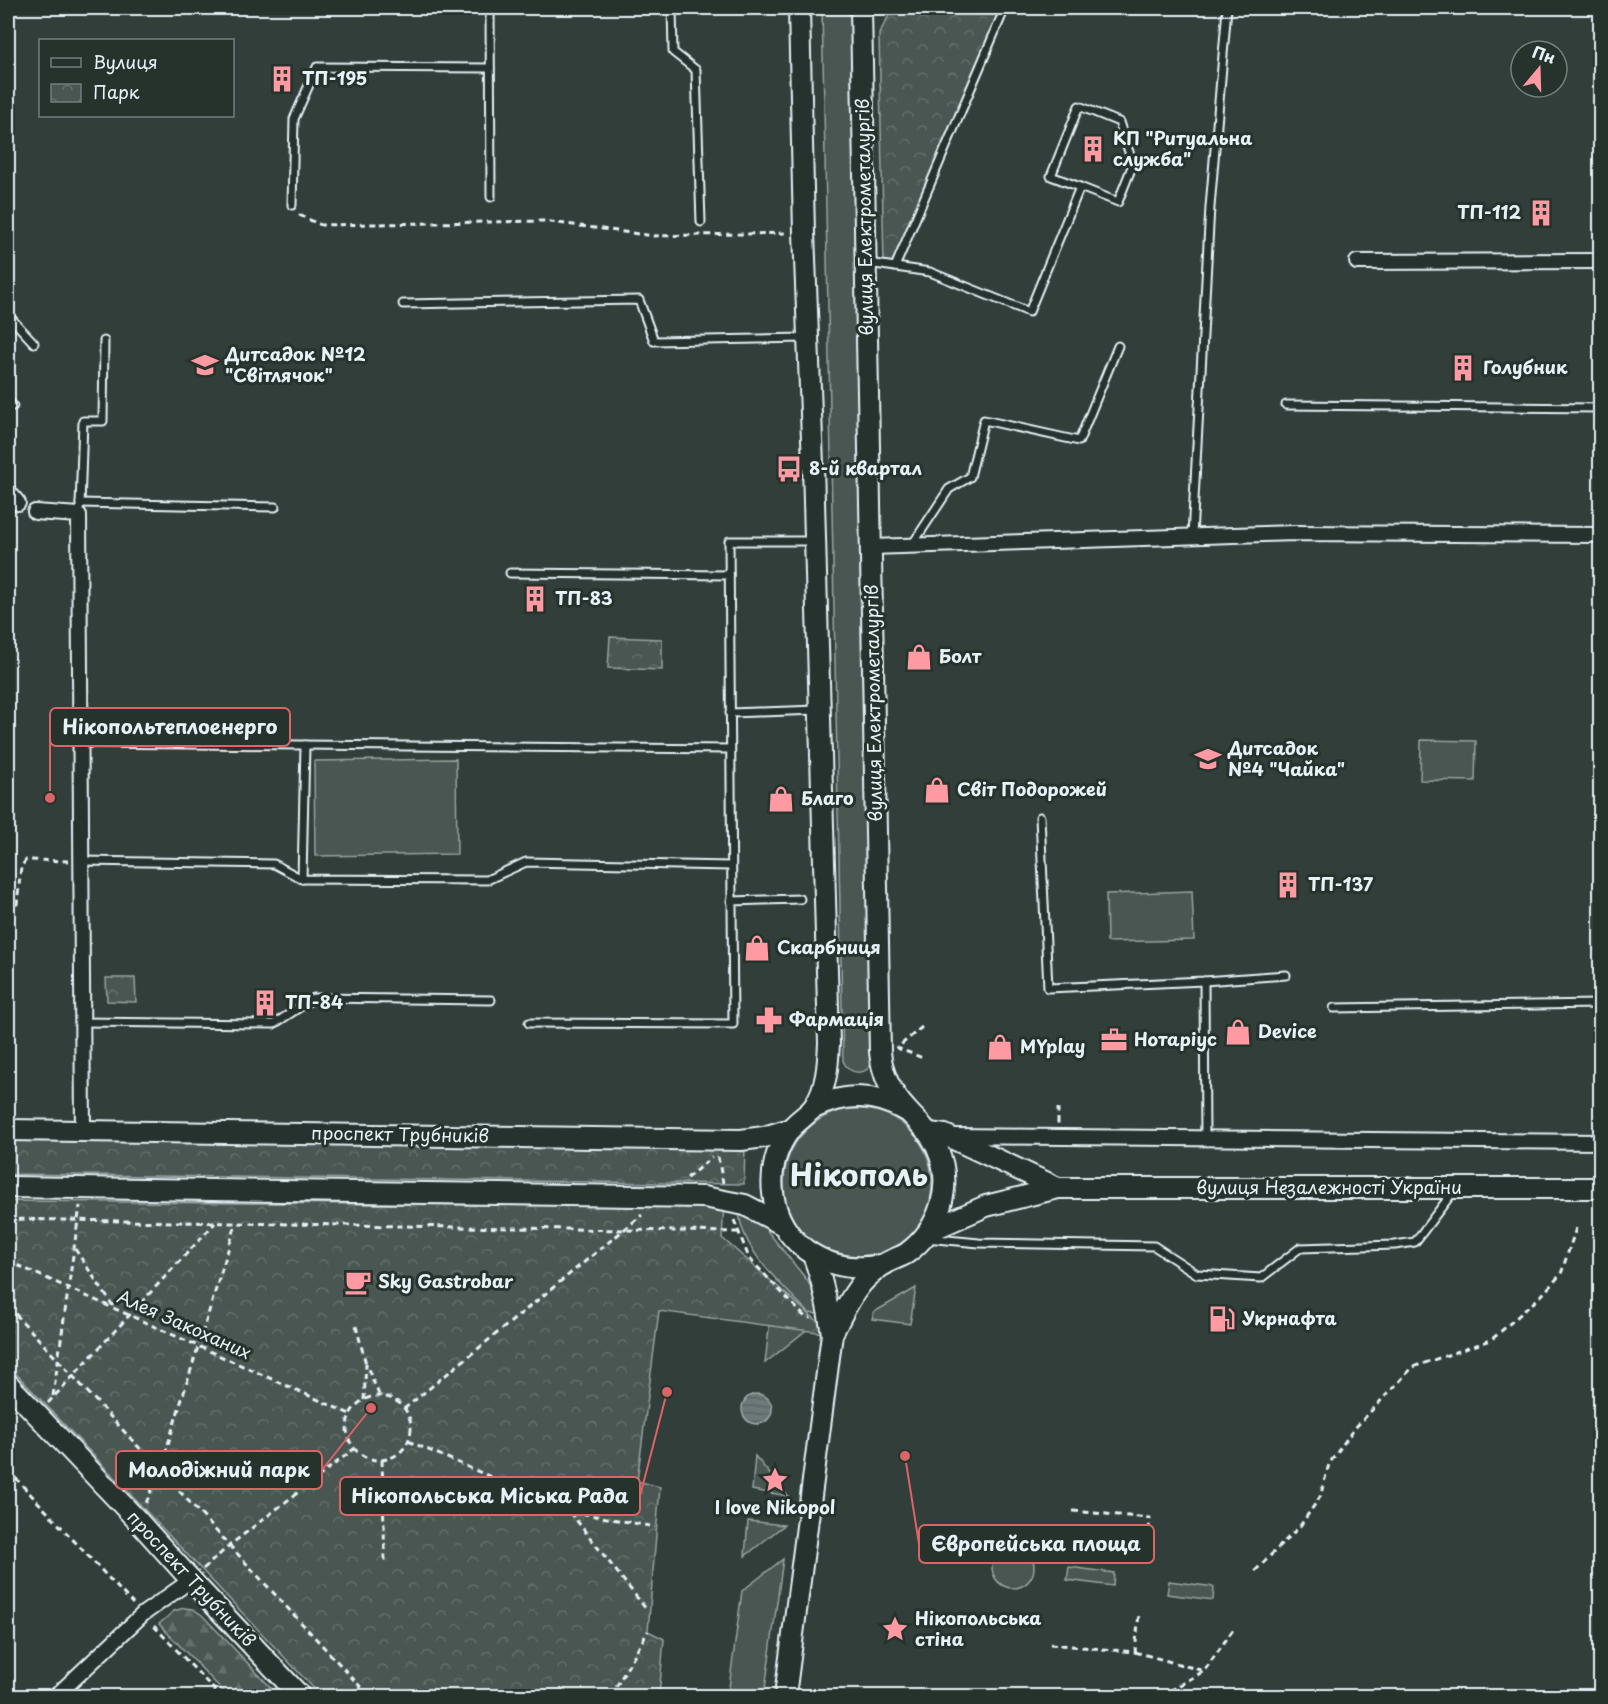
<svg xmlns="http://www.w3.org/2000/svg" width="1608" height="1704" viewBox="0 0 1608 1704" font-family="'Playpen Sans',sans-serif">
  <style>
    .grass { fill: #495651; stroke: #98a4a4; stroke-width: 1.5 }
    .forest { fill: url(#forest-firs); stroke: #98a4a4; stroke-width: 1.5 }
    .park { fill: url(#park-crowns); stroke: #98a4a4; stroke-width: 1.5 }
    .water { fill: url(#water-rules); stroke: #9ea9ab; stroke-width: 1.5 }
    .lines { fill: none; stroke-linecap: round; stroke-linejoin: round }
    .lane-casing { stroke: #e8f1f8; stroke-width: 11 }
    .street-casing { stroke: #e8f1f8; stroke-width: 18 }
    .secondary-casing { stroke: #e8f1f8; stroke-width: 24 }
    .path { stroke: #e8f1f8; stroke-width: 3; stroke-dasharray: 6 4.5; stroke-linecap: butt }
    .lane { stroke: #26332d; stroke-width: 7 }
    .street { stroke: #26332d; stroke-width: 14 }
    .secondary { stroke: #26332d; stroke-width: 20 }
    .labels { text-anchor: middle; stroke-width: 6; stroke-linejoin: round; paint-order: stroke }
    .poi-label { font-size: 18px; font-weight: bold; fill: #e8f1f8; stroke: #26332d; text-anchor: start }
    .street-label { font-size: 18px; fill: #e8f1f8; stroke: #26332d }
    .town-label { font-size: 30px; font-weight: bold; fill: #e8f1f8; stroke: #26332d }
    .leader { fill: none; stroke: #db6466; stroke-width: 2 }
    .callout-dot { fill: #db6466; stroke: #26332d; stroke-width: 2 }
    .callout { fill: #26332d; stroke: #db6466; stroke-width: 2 }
    .callout-label { font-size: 20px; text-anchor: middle; font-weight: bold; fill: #e8f1f8 }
  </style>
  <defs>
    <pattern id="forest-firs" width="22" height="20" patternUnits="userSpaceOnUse" patternTransform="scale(1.5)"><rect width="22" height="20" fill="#495651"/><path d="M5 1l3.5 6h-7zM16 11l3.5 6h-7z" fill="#636f6b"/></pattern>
    <pattern id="park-crowns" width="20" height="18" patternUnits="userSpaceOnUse" patternTransform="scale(1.5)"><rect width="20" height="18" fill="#495651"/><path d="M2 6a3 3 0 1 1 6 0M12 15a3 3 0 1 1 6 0" fill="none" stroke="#636f6b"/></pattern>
    <pattern id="water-rules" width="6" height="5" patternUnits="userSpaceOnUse" patternTransform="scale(1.5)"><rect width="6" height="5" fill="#6d7978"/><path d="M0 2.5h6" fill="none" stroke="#5b6363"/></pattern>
  </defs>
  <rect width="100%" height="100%" fill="#323e39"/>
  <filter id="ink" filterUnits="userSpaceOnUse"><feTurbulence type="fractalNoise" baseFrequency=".0167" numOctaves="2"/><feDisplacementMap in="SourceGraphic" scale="12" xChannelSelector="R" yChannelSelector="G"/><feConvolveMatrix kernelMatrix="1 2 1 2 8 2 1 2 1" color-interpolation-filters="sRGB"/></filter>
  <g filter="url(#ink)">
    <g class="grass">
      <path d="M822,8H851L873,1061C867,1076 850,1076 843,1061Z"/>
      <polygon points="1421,740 1476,741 1475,781 1420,780"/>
      <polygon points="456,759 457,854 315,856 314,761"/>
      <polygon points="1192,891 1194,940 1107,942 1106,894"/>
      <circle cx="858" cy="1183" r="74"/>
      <path d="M739,1210L761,1223L807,1280L817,1299L818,1314L809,1313C783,1286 740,1250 739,1210Z"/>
      <polygon points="916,1288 910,1324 872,1319 874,1312"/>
      <polygon points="770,1320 806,1324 805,1331 765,1363"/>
      <polygon points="755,1456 788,1496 752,1490"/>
      <polygon points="748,1521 784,1525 745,1556"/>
      <circle cx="1013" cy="1567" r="21"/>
      <polygon points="783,1559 764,1696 730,1696 728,1695 742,1591"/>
      <polygon points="1069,1567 1114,1573 1113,1586 1067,1580"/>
      <polygon points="1169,1581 1214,1587 1213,1600 1167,1594"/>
    </g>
    <polygon class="forest" points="184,1608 193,1609 202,1615 279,1696 228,1696 159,1624 174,1611"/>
    <g class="park">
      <polygon points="893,8 1005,8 895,267 884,265 879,34"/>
      <polygon points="610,637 662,639 662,670 608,668"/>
      <polygon points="106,978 135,978 136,1002 107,1001"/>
      <polygon points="8,1140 745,1145 744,1184 8,1174"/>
      <polygon points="8,1201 724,1207 722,1238 832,1334 659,1311 637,1481 660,1487 648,1631 664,1639 659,1696 321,1696 8,1365"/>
    </g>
    <circle class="water" cx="757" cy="1409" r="15"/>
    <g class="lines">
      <g class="lane-casing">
        <g id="lane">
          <polyline points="490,8 491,197"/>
          <polyline points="672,8 673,52 696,70 701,222"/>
          <polyline points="292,205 294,119 317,67 490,68"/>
          <polyline points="868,263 930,272 1029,312 1080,187 1118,202 1133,164 1119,122 1079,106 1051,176 1080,187"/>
          <polyline points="895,267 1005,8"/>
          <polyline points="403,304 639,300 654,341 805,338"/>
          <polyline points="8,315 34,343"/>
          <polyline points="8,400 13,406"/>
          <polyline points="1286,405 1600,408"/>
          <polyline points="80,503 275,507"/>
          <polyline points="80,506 83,421 103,421 104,341"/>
          <polyline points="1192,536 1210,207 1227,8"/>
          <polyline points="912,545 949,489 970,477 984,420 1079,441 1118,346"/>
          <polyline points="510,573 729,575"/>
          <polyline points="730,713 817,710"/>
          <polyline points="81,743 730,749"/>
          <polyline points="1040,817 1048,988 1204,981 1286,975"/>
          <polyline points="81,861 274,864 302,879 487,880 526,862 731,866"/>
          <polyline points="302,879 305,745"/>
          <polyline points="731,901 800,899"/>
          <polyline points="1204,981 1205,1138"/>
          <polyline points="1334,1008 1600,1004"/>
          <polyline points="82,1022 274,1024 314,998 491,1000"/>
          <polyline points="529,1023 733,1024 729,541 813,541"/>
          <polyline points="926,1238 979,1243 1154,1246 1197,1274 1261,1278 1300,1248 1395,1245 1415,1242 1453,1192"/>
        </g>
      </g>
      <g class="street-casing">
        <g id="street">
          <polyline points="1357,262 1600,261"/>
          <polyline points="8,491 18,503"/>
          <polyline points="35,512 79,515 83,1131"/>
          <polyline points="871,547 1296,533 1600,535"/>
          <polyline points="952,1136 1600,1142"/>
          <polyline points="56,1696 143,1614 191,1580"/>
        </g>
      </g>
      <g class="secondary-casing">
        <g id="secondary">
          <path d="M799,8L804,233L813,465L829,1043C828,1064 827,1086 815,1105C810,1114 796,1121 789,1131C762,1168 768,1222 806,1250C830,1267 857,1271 885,1264"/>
          <path d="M814,1108C845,1093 874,1093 904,1110"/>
          <polyline points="8,1130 741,1140 764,1137 790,1129"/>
          <polyline points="929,1133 945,1135 1058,1188"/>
          <polyline points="8,1187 704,1197 745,1205 783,1225"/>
          <polyline points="929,1231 986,1206 1058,1188 1600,1188"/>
          <path d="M832,1334C841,1317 849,1298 862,1283C868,1276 878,1268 886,1263C893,1259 901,1257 907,1253C940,1229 954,1185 937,1148C930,1131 917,1122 906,1109C891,1093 882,1073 880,1052L861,8"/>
          <polyline points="8,1384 138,1521 191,1580 300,1696"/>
          <path d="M785,1696L832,1334C828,1307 823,1281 813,1255"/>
        </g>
      </g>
      <g class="path">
        <polyline points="299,215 321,225 544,221 653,236 787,233"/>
        <polyline points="8,912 17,904 21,867 26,860 68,861"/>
        <polyline points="922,1027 897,1048 923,1058"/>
        <polyline points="1058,1124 1058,1108"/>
        <polyline points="718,1157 723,1183"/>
        <polyline points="687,1178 712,1157"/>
        <polyline points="8,1219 738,1232"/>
        <polyline points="734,1220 749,1258 805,1317 811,1318"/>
        <polyline points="75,1249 113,1306"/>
        <polyline points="8,1261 350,1414"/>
        <polyline points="8,1306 369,1696"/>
        <polyline points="356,1326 366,1364"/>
        <polyline points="53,1396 80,1206"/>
        <circle cx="379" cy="1428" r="32"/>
        <polyline points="364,1400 366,1364 380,1397"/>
        <polyline points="48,1403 215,1223"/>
        <polyline points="404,1409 642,1215"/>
        <polyline points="408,1441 569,1511 655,1527"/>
        <polyline points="382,1460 385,1563"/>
        <polyline points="8,1470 133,1604"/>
        <polyline points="146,1503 160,1470 236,1224"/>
        <polyline points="1073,1511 1150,1518 1146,1554"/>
        <polyline points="570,1512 646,1609"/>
        <polyline points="203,1569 230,1545 354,1449"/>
        <polyline points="1255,1571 1300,1526 1320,1497 1329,1464 1353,1430 1413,1367 1491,1340 1542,1295 1561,1274 1577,1225"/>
        <polyline points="154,1626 220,1696"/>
        <polyline points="1050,1644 1135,1652 1139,1614"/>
        <polyline points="1135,1652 1204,1671 1235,1627"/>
        <polyline points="611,1696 648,1631"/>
        <polyline points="1161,1696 1204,1671"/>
      </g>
      <use href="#lane" class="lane"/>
      <use href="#street" class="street"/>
      <use href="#secondary" class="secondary"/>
    </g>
  </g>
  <defs>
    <g id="building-bare" transform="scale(2.07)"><path d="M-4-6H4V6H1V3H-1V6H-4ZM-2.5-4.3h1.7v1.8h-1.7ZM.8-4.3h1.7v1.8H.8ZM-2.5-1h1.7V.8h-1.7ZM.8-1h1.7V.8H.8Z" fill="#ff9aa2" stroke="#26332d" stroke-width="2.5" paint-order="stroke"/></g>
    <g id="school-bare" transform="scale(2.07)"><path d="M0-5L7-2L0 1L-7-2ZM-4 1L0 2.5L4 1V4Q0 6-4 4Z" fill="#ff9aa2" stroke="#26332d" stroke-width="2.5" paint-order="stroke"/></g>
    <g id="bus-bare" transform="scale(2.07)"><path d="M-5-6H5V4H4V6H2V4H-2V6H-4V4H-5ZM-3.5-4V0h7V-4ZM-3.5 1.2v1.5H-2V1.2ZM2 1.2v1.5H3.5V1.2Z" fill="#ff9aa2" stroke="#26332d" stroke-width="2.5" paint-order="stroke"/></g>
    <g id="shop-bare" transform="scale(2.07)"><path d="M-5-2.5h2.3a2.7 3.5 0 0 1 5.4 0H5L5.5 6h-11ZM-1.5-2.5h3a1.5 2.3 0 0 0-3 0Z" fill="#ff9aa2" stroke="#26332d" stroke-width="2.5" paint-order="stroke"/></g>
    <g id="pharmacy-bare" transform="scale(2.07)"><path d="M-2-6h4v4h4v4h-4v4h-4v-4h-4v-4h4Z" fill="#ff9aa2" stroke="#26332d" stroke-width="2.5" paint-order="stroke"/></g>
    <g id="office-bare" transform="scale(2.07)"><path d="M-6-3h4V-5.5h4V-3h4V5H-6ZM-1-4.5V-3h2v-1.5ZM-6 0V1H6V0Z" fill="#ff9aa2" stroke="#26332d" stroke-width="2.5" paint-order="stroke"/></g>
    <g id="cafe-bare" transform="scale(2.07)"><path d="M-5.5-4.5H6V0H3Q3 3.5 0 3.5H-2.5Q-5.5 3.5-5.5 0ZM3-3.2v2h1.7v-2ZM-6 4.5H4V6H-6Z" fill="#ff9aa2" stroke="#26332d" stroke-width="2.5" paint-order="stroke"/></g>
    <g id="fuel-bare" transform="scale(2.07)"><path d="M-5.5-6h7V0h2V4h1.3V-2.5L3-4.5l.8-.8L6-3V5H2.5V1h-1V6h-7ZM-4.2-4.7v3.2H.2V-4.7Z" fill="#ff9aa2" stroke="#26332d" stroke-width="2.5" paint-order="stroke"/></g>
    <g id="sight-bare" transform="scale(2.07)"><path d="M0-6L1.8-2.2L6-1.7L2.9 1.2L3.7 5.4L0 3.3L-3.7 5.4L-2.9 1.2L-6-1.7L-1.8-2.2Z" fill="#ff9aa2" stroke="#26332d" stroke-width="2.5" paint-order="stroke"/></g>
  </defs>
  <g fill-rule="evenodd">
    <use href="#building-bare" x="282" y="79"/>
    <use href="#building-bare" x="1093" y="149"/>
    <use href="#building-bare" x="1541" y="213"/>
    <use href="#school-bare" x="205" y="365"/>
    <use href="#building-bare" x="1463" y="368"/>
    <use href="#bus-bare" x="789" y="469"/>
    <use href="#building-bare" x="535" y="599"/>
    <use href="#shop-bare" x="919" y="657"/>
    <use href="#school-bare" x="1208" y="759"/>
    <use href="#shop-bare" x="937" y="790"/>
    <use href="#shop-bare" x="781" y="799"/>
    <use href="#building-bare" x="1288" y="885"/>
    <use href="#shop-bare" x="757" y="948"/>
    <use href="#building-bare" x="265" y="1003"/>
    <use href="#pharmacy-bare" x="769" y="1020"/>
    <use href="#shop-bare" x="1238" y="1032"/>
    <use href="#office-bare" x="1114" y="1040"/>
    <use href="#shop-bare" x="1000" y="1047"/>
    <use href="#cafe-bare" x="358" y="1282"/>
    <use href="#fuel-bare" x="1222" y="1319"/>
    <use href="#sight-bare" x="775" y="1480"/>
    <use href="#sight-bare" x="895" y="1629"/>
  </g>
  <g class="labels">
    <g class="poi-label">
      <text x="302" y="85">ТП-195</text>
      <text x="1113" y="145">КП "Ритуальна<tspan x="1113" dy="21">служба"</tspan></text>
      <text x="1521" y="219" text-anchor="end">ТП-112</text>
      <text x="225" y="361">Дитсадок №12<tspan x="225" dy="21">"Світлячок"</tspan></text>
      <text x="1483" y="374">Голубник</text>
      <text x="809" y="475">8-й квартал</text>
      <text x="555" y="605">ТП-83</text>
      <text x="939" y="663">Болт</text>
      <text x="1228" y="755">Дитсадок<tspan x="1228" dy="21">№4 "Чайка"</tspan></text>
      <text x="957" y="796">Світ Подорожей</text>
      <text x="801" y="805">Благо</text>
      <text x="1308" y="891">ТП-137</text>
      <text x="777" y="954">Скарбниця</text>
      <text x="285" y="1009">ТП-84</text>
      <text x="789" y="1026">Фармація</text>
      <text x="1258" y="1038">Device</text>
      <text x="1134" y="1046">Нотаріус</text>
      <text x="1020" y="1053">MYplay</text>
      <text x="378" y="1288">Sky Gastrobar</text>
      <text x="1242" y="1325">Укрнафта</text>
      <text x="775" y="1514" text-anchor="middle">I love Nikopol</text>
      <text x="915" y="1625">Нікопольська<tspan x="915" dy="21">стіна</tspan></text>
    </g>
    <g class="street-label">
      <text transform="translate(865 217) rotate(-91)" y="6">вулиця Електрометалургів</text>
      <text transform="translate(874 703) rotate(-91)" y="6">вулиця Електрометалургів</text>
      <text transform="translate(400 1135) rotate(1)" y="6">проспект Трубників</text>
      <text x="1329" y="1194">вулиця Незалежності України</text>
      <text transform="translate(184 1325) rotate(24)" y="6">Алея Закоханих</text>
      <text transform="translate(191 1579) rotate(47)" y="6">проспект Трубників</text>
    </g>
    <g class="town-label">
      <text x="859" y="1186">Нікополь</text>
    </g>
  </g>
  <path class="leader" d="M50 798L50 727M371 1408L322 1470M667 1392L640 1496M905 1456L919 1544"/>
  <g class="callout-dot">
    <circle cx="50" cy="798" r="6"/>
    <circle cx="371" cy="1408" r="6"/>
    <circle cx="667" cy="1392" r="6"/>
    <circle cx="905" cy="1456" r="6"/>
  </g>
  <g class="callout">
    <rect x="50" y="708" width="240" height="38" rx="6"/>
    <rect x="116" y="1451" width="206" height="38" rx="6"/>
    <rect x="340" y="1477" width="300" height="38" rx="6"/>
    <rect x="919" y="1525" width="235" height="38" rx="6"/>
  </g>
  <g class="callout-label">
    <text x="170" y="734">Нікопольтеплоенерго</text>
    <text x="219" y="1477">Молодіжний парк</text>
    <text x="490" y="1503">Нiкопольська Міська Рада</text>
    <text x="1036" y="1551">Європейська площа</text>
  </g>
  <rect width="1608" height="1704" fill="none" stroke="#26332d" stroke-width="30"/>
  <rect x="15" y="15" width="1578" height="1674" fill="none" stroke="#e8f1f8" stroke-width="2" filter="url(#ink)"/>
  <rect x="39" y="39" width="195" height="78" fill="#26332d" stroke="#747f7e" stroke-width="1.5"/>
  <rect x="51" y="58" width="30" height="9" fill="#26332d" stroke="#747f7e" stroke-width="1.5"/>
  <text x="93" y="69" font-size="18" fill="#e8f1f8">Вулиця</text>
  <rect x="51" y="84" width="30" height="18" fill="url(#park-crowns)" stroke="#747f7e" stroke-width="1.5"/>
  <text x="93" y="99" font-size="18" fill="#e8f1f8">Парк</text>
  <g transform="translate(1539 69) rotate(19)"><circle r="28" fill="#26332d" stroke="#747f7e" stroke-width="1.5"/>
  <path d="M0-4.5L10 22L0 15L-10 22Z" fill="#ff9aa2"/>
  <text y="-9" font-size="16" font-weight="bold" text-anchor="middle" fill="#e8f1f8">Пн</text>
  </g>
</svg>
